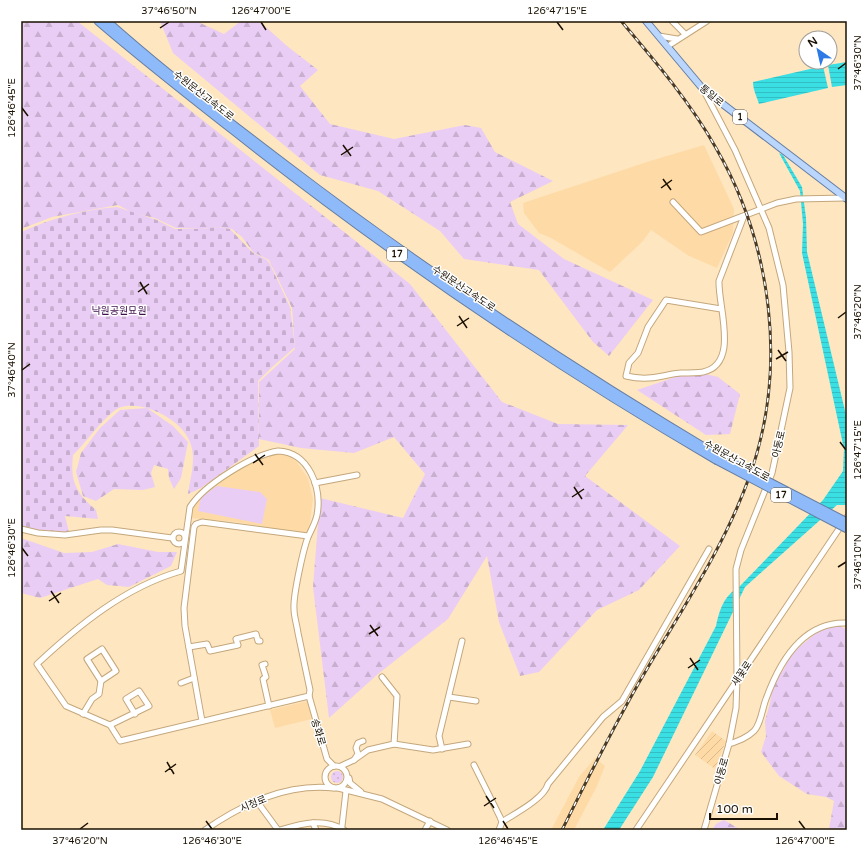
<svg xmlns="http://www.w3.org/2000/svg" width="868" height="851" viewBox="0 0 868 851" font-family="'Varela Round','Noto Sans KR',sans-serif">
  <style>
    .built { fill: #fedba6 }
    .industrial { fill: url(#industrial-furrows) }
    .green { fill: #eacdf4 }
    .forest { fill: url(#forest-firs) }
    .cemetery { fill: url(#cemetery-stones) }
    .park { fill: url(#park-dots) }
    .water { fill: url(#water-rules) }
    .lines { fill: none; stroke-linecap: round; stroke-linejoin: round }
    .minor-casing { stroke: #c4a77b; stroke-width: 7 }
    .major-casing { stroke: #657ea3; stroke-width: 8 }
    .highway-casing { stroke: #657ea3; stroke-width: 9 }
    .minor { stroke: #fff; stroke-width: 5 }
    .major { stroke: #bbd6fc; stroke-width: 6 }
    .highway { stroke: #8ebafa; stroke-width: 7 }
    .rail-casing { stroke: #483b27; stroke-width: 3 }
    .rail { stroke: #fff; stroke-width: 1.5; stroke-dasharray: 4.5; stroke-linecap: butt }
    .highway-bridge-casing { stroke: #657ea3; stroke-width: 9; stroke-linecap: butt }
    .highway-bridge { stroke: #8ebafa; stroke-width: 7 }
    .ticks { fill: none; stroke: #1a1001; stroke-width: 1.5 }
    .labels { text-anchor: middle; stroke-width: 3; stroke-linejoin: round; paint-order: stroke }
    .shield { fill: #fff; stroke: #5f584d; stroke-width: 1 }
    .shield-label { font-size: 9px; font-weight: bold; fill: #1a1001 }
    .street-label { font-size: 10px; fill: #1a1001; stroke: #fff }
    .park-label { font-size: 10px; fill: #400f4e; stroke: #fff }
    .neatline { fill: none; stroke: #1a1001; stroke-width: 1.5 }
    .ticks-label { font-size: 10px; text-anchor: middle; fill: #1a1001 }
  </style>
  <defs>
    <pattern id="industrial-furrows" width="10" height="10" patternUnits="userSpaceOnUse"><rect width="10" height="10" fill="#fedba6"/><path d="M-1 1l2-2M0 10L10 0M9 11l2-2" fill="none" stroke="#d9bb8d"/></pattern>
    <pattern id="forest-firs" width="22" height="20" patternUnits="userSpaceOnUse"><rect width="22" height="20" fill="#eacdf4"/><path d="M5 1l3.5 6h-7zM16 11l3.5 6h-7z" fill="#c8afcf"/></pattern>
    <pattern id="cemetery-stones" width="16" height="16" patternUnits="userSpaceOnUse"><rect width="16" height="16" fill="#eacdf4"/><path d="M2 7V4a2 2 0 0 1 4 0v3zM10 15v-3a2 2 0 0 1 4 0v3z" fill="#c8afcf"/></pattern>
    <pattern id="park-dots" width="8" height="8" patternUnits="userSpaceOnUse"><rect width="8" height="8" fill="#eacdf4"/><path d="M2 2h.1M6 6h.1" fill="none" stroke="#c8afcf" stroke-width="1.8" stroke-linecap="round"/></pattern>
    <pattern id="water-rules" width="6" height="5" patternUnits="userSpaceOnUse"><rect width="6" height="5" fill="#3adfe4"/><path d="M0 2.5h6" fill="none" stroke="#32bec2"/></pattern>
  </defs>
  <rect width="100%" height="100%" fill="#fee6c1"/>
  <g class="built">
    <polygon points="704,145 734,209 733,233 717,268 689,256 651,230 642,242 610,272 551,238 539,233 524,213 523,203 653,160"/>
    <polygon points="276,454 289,456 296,461 308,478 313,499 309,530 303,534 236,522 190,518 192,508 207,490 256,459"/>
    <polygon points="308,701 312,719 275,728 270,710"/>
    <polygon points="595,758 605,766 597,786 574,830 551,830 579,777"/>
  </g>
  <polygon class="industrial" points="712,731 726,741 715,769 695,755"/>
  <polygon class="green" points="217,486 260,492 267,499 262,524 198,511 201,497"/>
  <g class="forest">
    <polygon points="21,21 77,21 410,284 502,402 558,424 628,425 585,476 680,546 639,590 597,610 539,672 520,676 499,622 487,556 448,619 378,674 329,718 313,587 320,498 403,518 425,474 394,437 354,453 301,448 259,439 259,382 295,349 292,308 269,260 253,252 242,237 232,229 218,227 202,229 176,228 155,218 133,213 118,205 52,217 21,229"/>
    <polygon points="160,21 196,21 224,34 241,21 259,21 287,46 318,70 300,86 330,124 394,139 465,125 481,128 495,152 553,181 510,202 518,224 564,259 653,300 609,356 593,342 539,270 464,259 440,231 378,191 320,175 173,53"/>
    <polygon points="693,371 718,377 740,394 730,434 706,435 637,390"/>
    <polygon points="147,408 173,426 188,442 181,478 174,489 169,478 168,469 154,465 151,473 155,487 143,490 114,489 96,501 83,496 76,472 81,453 100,428 120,410"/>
    <polygon points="21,538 64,553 92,552 118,544 158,552 177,552 171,566 129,587 107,585 98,579 40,598 21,593"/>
    <polygon points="826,626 840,626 847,630 847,830 829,829 834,801 826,797 807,794 779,776 761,752 766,736 765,721 770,703 773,684 784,669 790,655 816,633"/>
    <polygon points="724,820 741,830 712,830 716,824"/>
  </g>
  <path class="cemetery" d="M117,207L157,220L175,229H202L218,227L230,229L252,252L267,260L270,264L290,307L295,347L271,368L258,381L259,446L201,488L188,494C190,479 196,460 191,445C185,421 145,400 121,407C107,412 85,444 73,455C70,482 76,493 96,510L98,519L65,516L69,532H40L21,527V232C53,218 82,210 117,207Z"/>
  <circle class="park" cx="337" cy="777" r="6"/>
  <g class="water">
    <polygon points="847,62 847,85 832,87 828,65"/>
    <path d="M823,66L828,88L759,104C757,97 753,90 753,82Z"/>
    <path d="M779,153L783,155L802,187L806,218L807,252L847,419V505H837L745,587L653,777L619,830H603L640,771L716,626C720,608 724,596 740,586L823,500L843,471L844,449L802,253L803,224L800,191Z"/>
  </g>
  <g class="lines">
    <g class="minor-casing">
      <g id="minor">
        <polyline points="672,21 685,34"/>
        <polyline points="659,36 677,39"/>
        <polyline points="668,46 707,21"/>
        <polyline points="703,89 735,150 769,228 783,285 789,352 790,388 772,473 741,550 736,569 737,679 736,708 729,744 704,830"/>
        <polyline points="673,202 701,232 777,203 796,199 846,198"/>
        <path d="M721,309L666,300L648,327L638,353L629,363L626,376C639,379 650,379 663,376C669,375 675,373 681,373C689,373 696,373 703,372C740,364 718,307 719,281L744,216"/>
        <path d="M278,451C309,452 322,488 317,515C315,524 311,530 308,537C303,550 293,596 294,609C294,617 297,625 298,633C302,652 306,671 310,690L309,696L120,741L110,725L66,706L37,664C79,625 125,587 181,571L190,507C204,485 252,455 278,451Z"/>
        <polyline points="315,483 357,475"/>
        <polyline points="21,529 38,533 65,535 101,530 112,530 172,538"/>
        <circle cx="179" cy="538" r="6"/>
        <polyline points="189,647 207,644 210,651 238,645 236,639 256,634 258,641 260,641"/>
        <polygon points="102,649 116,671 101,681 87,659"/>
        <polyline points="265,664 262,665 266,677 263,679 269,706"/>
        <polyline points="382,677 397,696 394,744"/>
        <polyline points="181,683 194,678"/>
        <polyline points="309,696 327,759 334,766"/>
        <polyline points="449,697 476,701"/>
        <polyline points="83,714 92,699 99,694 101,681"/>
        <polyline points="202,721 185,626 184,608 194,527 196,524 202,522 308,536"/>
        <polyline points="110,725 149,706 139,691 126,699 135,714"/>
        <path d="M729,744C738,741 747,738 754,731C761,724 762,709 766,699C779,663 802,621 847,623"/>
        <polyline points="442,749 439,736 462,641"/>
        <polyline points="354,760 368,750 394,744 433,750 468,744"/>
        <polyline points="474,765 500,817 502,822 499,830"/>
        <circle cx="336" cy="777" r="11"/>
        <polyline points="341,766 354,760 358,754 356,748 358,743 363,741"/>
        <polyline points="349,778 350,783 361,792"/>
        <polyline points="338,788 382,799 447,830"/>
        <polyline points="256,800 278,830"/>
        <path d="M502,822C514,814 544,799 548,784L603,717L622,701L709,549"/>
        <polyline points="313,823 316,830"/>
        <polyline points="340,828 342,826 346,791"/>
        <path d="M205,830C243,804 286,783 334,788"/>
        <path d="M280,830C301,824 324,817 344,830"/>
        <polyline points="425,830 430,821"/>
        <polyline points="636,830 847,517"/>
      </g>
    </g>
    <g class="major-casing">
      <polyline id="major" points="646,21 703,89 847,199"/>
    </g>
    <g class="highway-casing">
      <g id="highway">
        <path d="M98,21C142,59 188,95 234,131C387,252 548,362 716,460"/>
        <path d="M107,21C164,72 225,119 286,165C425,271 569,367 719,456"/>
      </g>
    </g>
    <use href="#minor" class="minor"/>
    <use href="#major" class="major"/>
    <use href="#highway" class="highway"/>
    <g class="rail-casing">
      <path id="rail" d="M562,830C588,778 614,725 644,674C682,609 725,546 750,475C788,368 772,245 716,148C690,102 655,61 621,21"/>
    </g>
    <use href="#rail" class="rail"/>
    <g class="highway-bridge-casing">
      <g id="highway-bridge">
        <polyline points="719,456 847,522"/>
        <polyline points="716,460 847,529"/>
      </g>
    </g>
    <use href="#highway-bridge" class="highway-bridge"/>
  </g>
  <path class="ticks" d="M261,22L266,30M557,22L563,30M160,28L169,22M838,69L846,63M22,108L28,116M343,145L351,156M341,155L353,147M663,179L671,190M661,188L672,180M140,282L147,294M138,292L149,284M459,316L467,328M838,318L846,312M457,326L469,318M778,350L786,361M776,359L788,352M22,370L30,364M840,442L846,450M255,454L263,465M253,463L265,455M574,487L582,499M572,497L584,489M22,548L28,556M838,567L846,562M51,591L59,603M49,601L61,593M370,625L378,636M369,634L380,627M690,658L698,670M688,668L700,660M167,762L174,774M165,772L176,764M486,796L494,808M484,806L496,798M206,821L212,829M503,821L508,829M799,821L805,829M80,829L88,823"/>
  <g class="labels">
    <g class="shield">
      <rect x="733" y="110" width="14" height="14" rx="3"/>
      <rect x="387" y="247" width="20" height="14" rx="3"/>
      <rect x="771" y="488" width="20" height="14" rx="3"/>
    </g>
    <g class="shield-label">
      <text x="740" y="120">1</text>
      <text x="397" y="257">17</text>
      <text x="781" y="498">17</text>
    </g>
    <g class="street-label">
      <text transform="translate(204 95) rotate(38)" y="4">수원문산고속도로</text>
      <text transform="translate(712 95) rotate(40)" y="4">통일로</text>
      <text transform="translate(464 288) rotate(34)" y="4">수원문산고속도로</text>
      <text transform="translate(778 444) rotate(-77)" y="4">아동로</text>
      <text transform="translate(737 460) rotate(29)" y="4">수원문산고속도로</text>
      <text transform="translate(741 673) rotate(-56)" y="4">새꽃로</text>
      <text transform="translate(319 732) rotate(74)" y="4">송화로</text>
      <text transform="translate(721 771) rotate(-74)" y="4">아동로</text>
      <text transform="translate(253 803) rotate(-23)" y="4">시청로</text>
    </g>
    <g class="park-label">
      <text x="119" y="314">낙원공원묘원</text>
    </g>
  </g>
  <rect width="868" height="851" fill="none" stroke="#ffffff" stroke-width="44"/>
  <g transform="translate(818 50) rotate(326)"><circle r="19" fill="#ffffff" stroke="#a39f99"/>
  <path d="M0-3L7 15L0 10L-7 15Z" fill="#2d7ae6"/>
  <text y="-6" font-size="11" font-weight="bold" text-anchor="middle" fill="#1a1001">N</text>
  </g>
  <path d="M710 813v6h67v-6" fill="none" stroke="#1a1001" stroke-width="2"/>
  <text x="716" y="813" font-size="12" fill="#1a1001" stroke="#ffffff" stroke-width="3" paint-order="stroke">100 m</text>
  <rect x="22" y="22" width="824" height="807" class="neatline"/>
  <g class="ticks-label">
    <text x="169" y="14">37°46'50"N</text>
    <text x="261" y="14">126°47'00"E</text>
    <text x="557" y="14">126°47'15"E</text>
    <text transform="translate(857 63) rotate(-90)" y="4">37°46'30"N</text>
    <text transform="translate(11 108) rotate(-90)" y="4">126°46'45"E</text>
    <text transform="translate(857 312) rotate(-90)" y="4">37°46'20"N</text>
    <text transform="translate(11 370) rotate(-90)" y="4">37°46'40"N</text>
    <text transform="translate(857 450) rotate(-90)" y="4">126°47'15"E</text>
    <text transform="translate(11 548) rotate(-90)" y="4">126°46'30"E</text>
    <text transform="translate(857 562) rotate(-90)" y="4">37°46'10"N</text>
    <text x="80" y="844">37°46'20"N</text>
    <text x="212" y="844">126°46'30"E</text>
    <text x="508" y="844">126°46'45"E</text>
    <text x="805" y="844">126°47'00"E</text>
  </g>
</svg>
